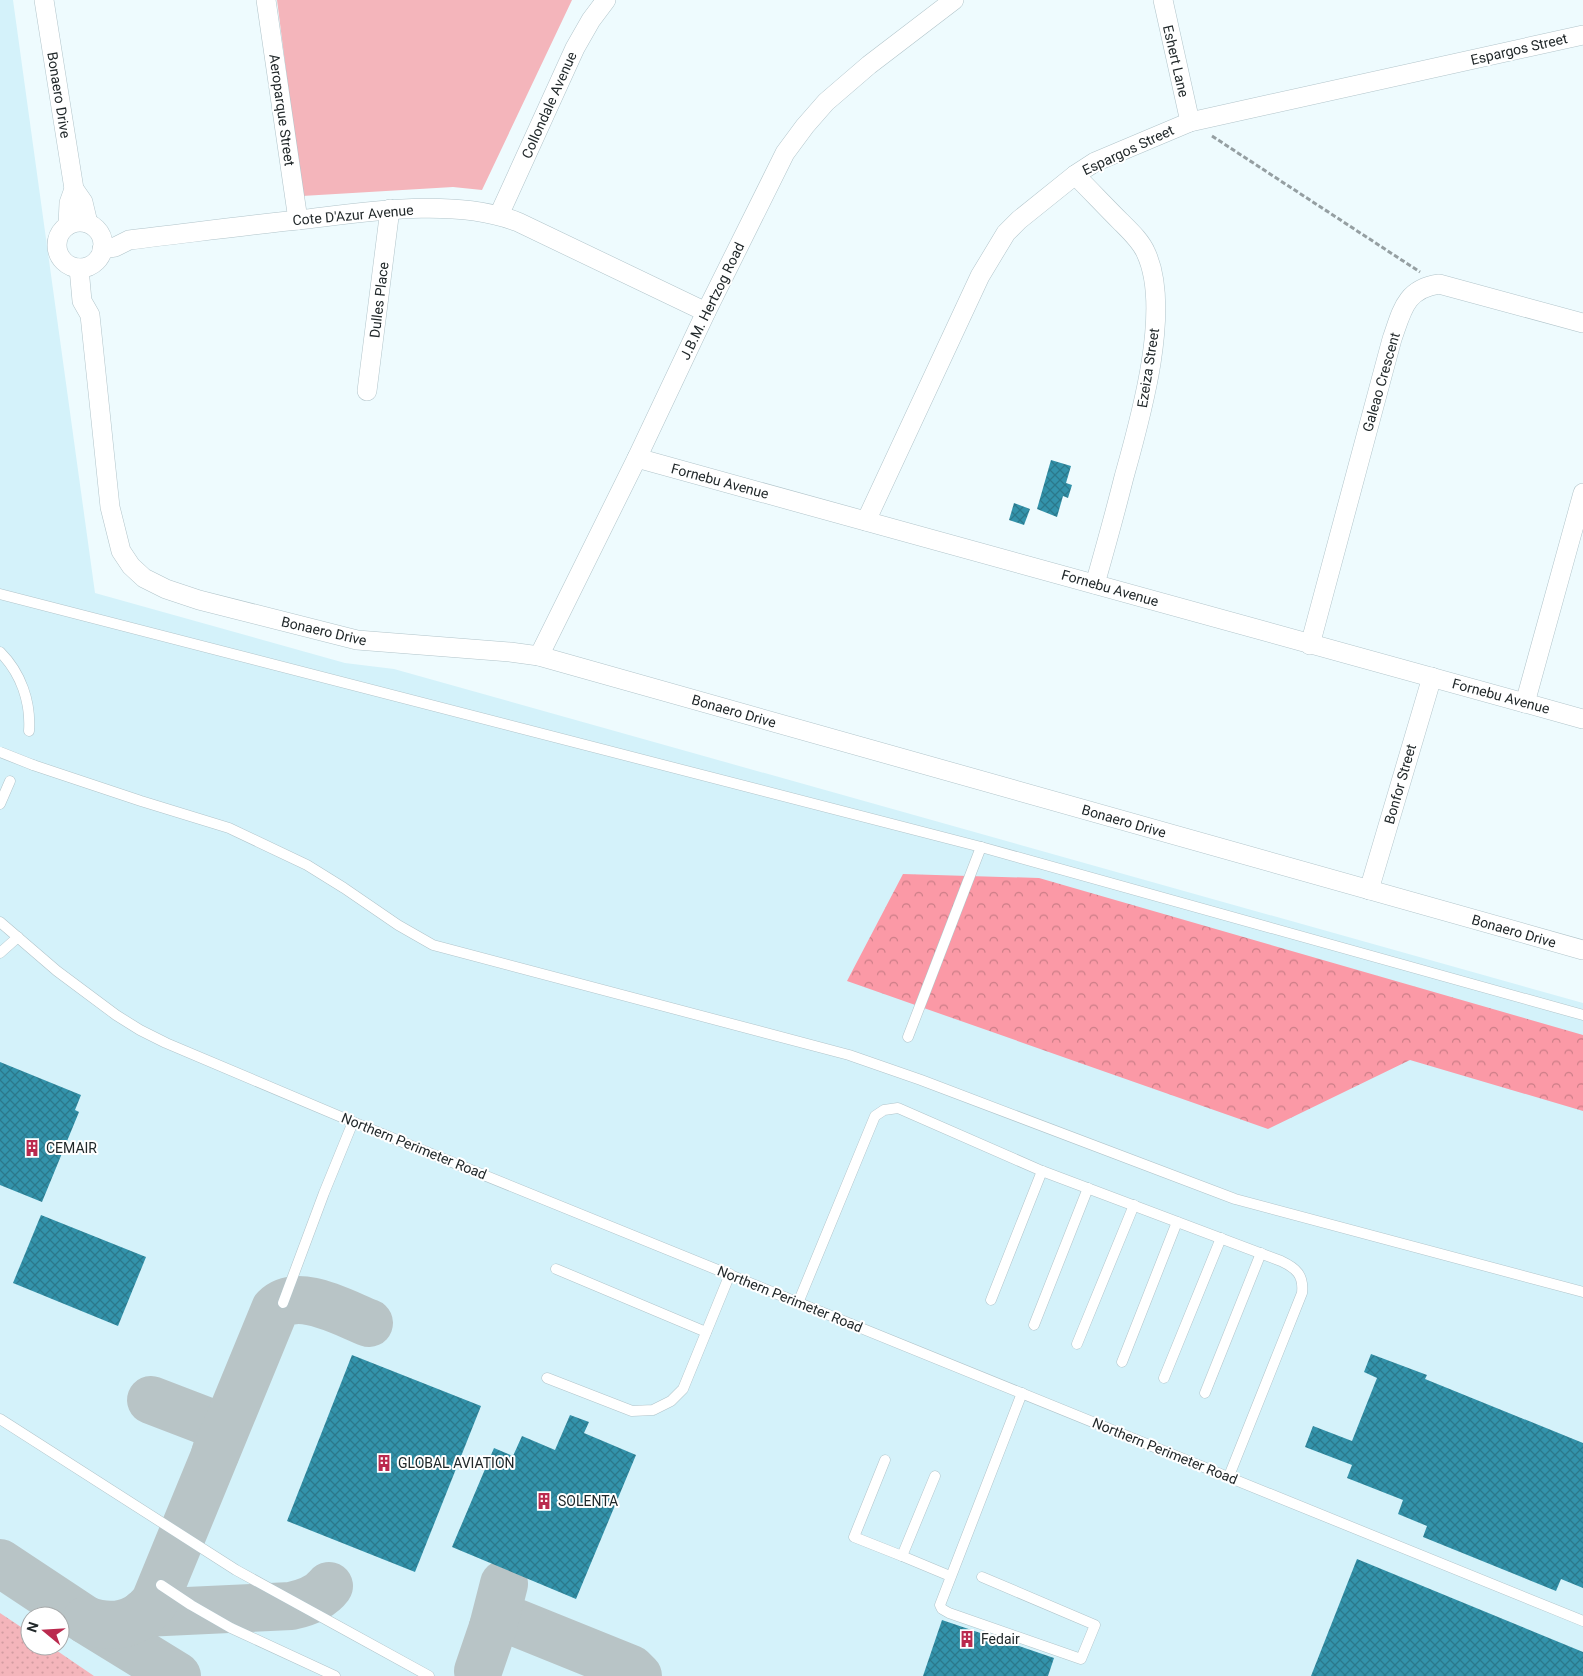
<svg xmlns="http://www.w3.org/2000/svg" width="1583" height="1676" viewBox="0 0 1583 1676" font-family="Roboto,sans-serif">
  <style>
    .built { fill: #d4f2fa; fill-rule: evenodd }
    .grass { fill: url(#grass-dots) }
    .forest { fill: url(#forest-crowns) }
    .green { fill: #f4b5bb }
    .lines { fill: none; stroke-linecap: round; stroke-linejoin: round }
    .taxiway { stroke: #b8c4c6; stroke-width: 48 }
    .building { fill: url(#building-cross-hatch) }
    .lane-casing { stroke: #b1c4ca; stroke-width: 11 }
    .street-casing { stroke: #b1c4ca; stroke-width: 20 }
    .path { stroke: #959fa2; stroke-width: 3; stroke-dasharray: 5 2.5; stroke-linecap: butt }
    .lane { stroke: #fff; stroke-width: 10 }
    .street { stroke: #fff; stroke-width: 19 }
    .lane-bridge-casing { stroke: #b1c4ca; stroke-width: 11; stroke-linecap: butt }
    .lane-bridge { stroke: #fff; stroke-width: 10 }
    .labels { text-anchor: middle; stroke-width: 4; stroke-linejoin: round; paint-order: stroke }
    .street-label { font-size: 14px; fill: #21282a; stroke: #fff }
    .poi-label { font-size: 14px; fill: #21282a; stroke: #fff; text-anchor: start }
  </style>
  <defs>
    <pattern id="grass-dots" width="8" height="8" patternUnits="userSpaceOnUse" patternTransform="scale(1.25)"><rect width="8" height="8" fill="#f4b5bb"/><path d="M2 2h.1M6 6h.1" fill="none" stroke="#d19ca1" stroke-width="1.8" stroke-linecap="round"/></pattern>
    <pattern id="forest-crowns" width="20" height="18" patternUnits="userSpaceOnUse" patternTransform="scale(1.25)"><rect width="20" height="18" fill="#fb99a6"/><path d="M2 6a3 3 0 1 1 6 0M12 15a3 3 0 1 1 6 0" fill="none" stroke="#cb7d87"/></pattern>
    <pattern id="building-cross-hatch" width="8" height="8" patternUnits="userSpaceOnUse" patternTransform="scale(1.25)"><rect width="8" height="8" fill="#3393ab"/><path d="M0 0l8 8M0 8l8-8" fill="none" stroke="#2b788b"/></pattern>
  </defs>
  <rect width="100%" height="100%" fill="#eefbfe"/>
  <path class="built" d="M0,0H13L95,593L345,663L394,669L1583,1003V1676H0ZM30,1616H60V1646H30Z"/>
  <polygon class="grass" points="0,1613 30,1633 30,1646 50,1646 94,1676 0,1676"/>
  <polygon class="forest" points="903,874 1039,878 1583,1035 1583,1111 1410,1060 1268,1129 847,981"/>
  <polygon class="green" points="277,0 572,0 482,190 453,187 302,196"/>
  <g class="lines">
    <g class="taxiway">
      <path d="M151,1400L211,1423C219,1432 219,1443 215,1454"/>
      <polyline points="0,1563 86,1620 177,1676"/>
      <path d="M144,1613L291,1606C305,1603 320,1598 329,1586"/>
      <path d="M86,1620C113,1630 138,1625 155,1601L275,1309C298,1286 345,1314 369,1323"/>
      <path d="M493,1627C500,1617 507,1619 517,1623L631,1669L638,1676"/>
      <polyline points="478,1671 493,1627 504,1584"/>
    </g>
  </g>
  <g class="building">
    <polygon points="1051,460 1071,466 1066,483 1072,485 1068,498 1063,496 1057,517 1037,509"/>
    <polygon points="1014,503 1030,509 1024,525 1009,520"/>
    <polygon points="0,1062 81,1095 75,1110 79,1112 42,1202 0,1185"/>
    <polygon points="41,1215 146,1257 118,1326 13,1283"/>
    <polygon points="1371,1354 1427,1375 1425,1379 1583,1443 1583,1588 1561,1579 1556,1591 1423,1537 1427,1526 1398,1514 1403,1500 1347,1478 1352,1465 1305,1447 1313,1426 1352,1441 1377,1378 1364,1372"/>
    <polygon points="352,1355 481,1406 415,1572 287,1521"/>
    <polygon points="570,1415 589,1422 584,1433 636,1455 576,1599 452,1547 494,1448 513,1456 522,1436 555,1450"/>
    <polygon points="1357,1559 1583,1652 1583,1676 1311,1676"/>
    <polygon points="942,1620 1054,1658 1048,1676 923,1676"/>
  </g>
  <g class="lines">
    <g class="lane-casing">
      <g id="lane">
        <polyline points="0,594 981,847 1583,1015"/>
        <path d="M0,652C21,673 31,702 29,731"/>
        <polyline points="33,765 141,801 229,828 307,865 344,888 398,925 433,945 849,1055 921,1080 1235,1199 1583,1292"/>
        <polyline points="0,804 10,781"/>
        <polyline points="0,922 57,971 116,1015 140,1030 166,1043 353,1122 1583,1621"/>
        <polyline points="0,953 18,937"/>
        <polyline points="908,1037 981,847"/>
        <polyline points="556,1269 706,1332"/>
        <polyline points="991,1300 1042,1171"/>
        <polyline points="283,1303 324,1193 353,1122"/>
        <path d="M798,1303L875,1116L884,1110L898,1108L1042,1171L1281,1261C1296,1268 1304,1275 1302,1293L1229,1476"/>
        <polyline points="1034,1325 1088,1188"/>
        <polyline points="1077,1344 1134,1205"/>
        <polyline points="1122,1362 1177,1222"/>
        <polyline points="547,1378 632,1411 653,1410 671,1401 683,1389 730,1274"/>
        <polyline points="1164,1378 1221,1238"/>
        <polyline points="1205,1393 1261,1253"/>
        <polyline points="0,1419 236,1570 429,1676"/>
        <polyline points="885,1460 854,1537 902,1556"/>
        <polyline points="935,1476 902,1556 950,1576"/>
        <polyline points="982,1577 1095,1625 1081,1659 949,1613 942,1609 940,1605 1022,1393"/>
        <polyline points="161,1585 191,1605 231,1628 335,1676"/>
      </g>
    </g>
    <g class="street-casing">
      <g id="street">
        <polyline points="44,0 74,189 83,202 88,223"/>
        <polyline points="266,0 298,220"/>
        <polyline points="1163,0 1190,122"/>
        <path d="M1075,175C1090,190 1105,206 1120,221C1130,231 1141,241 1146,253C1172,309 1140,420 1124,477C1115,513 1105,549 1095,584"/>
        <polyline points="499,215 575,48 591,20 606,0"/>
        <circle cx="80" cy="245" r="23"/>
        <polyline points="68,225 69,203 74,189"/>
        <path d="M102,249L115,247L129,240C189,233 248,225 307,219C372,211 456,198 518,222L706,312"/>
        <polyline points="79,268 82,301 90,315 110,507 121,551 131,566 144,578 166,589 199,600 357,640 510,652 539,656 1583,950"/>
        <polyline points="367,391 390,209"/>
        <polyline points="637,458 1583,719"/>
        <polyline points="866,521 980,276 1006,233 1019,220 1075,175 1095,162 1190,122 1583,35"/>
        <path d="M1310,645L1392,339C1402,311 1405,289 1439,284L1583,323"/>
        <polyline points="539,656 637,458 706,312 785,153 805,126 826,102 869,65 954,0"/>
        <polyline points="1525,703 1583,493"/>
        <polyline points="1369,890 1432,677"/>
      </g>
    </g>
    <polyline class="path" points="1212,136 1420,272"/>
    <use href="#lane" class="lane"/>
    <use href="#street" class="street"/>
    <g class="lane-bridge-casing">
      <polyline id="lane-bridge" points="0,752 33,765"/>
    </g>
    <use href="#lane-bridge" class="lane-bridge"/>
  </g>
  <defs>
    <g id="building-bare" transform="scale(1.35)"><path d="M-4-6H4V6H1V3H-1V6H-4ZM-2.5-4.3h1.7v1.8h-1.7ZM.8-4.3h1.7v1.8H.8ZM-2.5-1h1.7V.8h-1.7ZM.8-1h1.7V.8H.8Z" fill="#ba2a4e" stroke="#fff" stroke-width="2.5" paint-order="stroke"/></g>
  </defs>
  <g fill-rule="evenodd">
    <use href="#building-bare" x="32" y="1148"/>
    <use href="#building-bare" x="384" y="1463"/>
    <use href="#building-bare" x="544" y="1501"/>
    <use href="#building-bare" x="967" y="1639"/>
  </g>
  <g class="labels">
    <g class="street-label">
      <text transform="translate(1519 49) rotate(-13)" y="5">Espargos Street</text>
      <text transform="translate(1176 61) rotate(77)" y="5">Eshert Lane</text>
      <text transform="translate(59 95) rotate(81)" y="5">Bonaero Drive</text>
      <text transform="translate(549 105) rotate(-66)" y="5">Collondale Avenue</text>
      <text transform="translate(282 110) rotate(82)" y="5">Aeroparque Street</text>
      <text transform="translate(1128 150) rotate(-25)" y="5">Espargos Street</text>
      <text transform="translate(353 215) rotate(-5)" y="5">Cote D'Azur Avenue</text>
      <text transform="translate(379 300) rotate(-83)" y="5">Dulles Place</text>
      <text transform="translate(712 301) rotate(-64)" y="5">J.B.M. Hertzog Road</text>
      <text transform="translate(1148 368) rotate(-81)" y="5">Ezeiza Street</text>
      <text transform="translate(1381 382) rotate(-74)" y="5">Galeao Crescent</text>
      <text transform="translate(720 481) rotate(15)" y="5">Fornebu Avenue</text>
      <text transform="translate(1110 588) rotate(16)" y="5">Fornebu Avenue</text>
      <text transform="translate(324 631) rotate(13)" y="5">Bonaero Drive</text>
      <text transform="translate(1501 696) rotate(15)" y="5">Fornebu Avenue</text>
      <text transform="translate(734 711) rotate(16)" y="5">Bonaero Drive</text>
      <text transform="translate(1400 784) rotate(-74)" y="5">Bonfor Street</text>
      <text transform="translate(1124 821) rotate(16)" y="5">Bonaero Drive</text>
      <text transform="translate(1514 931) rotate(16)" y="5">Bonaero Drive</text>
      <text transform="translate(414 1146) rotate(22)" y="5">Northern Perimeter Road</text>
      <text transform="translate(790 1299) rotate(22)" y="5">Northern Perimeter Road</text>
      <text transform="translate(1165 1451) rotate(22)" y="5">Northern Perimeter Road</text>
    </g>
    <g class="poi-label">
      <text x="46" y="1153">CEMAIR</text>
      <text x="398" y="1468">GLOBAL AVIATION</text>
      <text x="558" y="1506">SOLENTA</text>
      <text x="981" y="1644">Fedair</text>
    </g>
  </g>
  <g transform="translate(45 1631) rotate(288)"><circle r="24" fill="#ffffff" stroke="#a6a9aa"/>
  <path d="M0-4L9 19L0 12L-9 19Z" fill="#ba2a4e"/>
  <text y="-8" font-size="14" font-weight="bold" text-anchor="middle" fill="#21282a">N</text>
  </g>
</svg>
